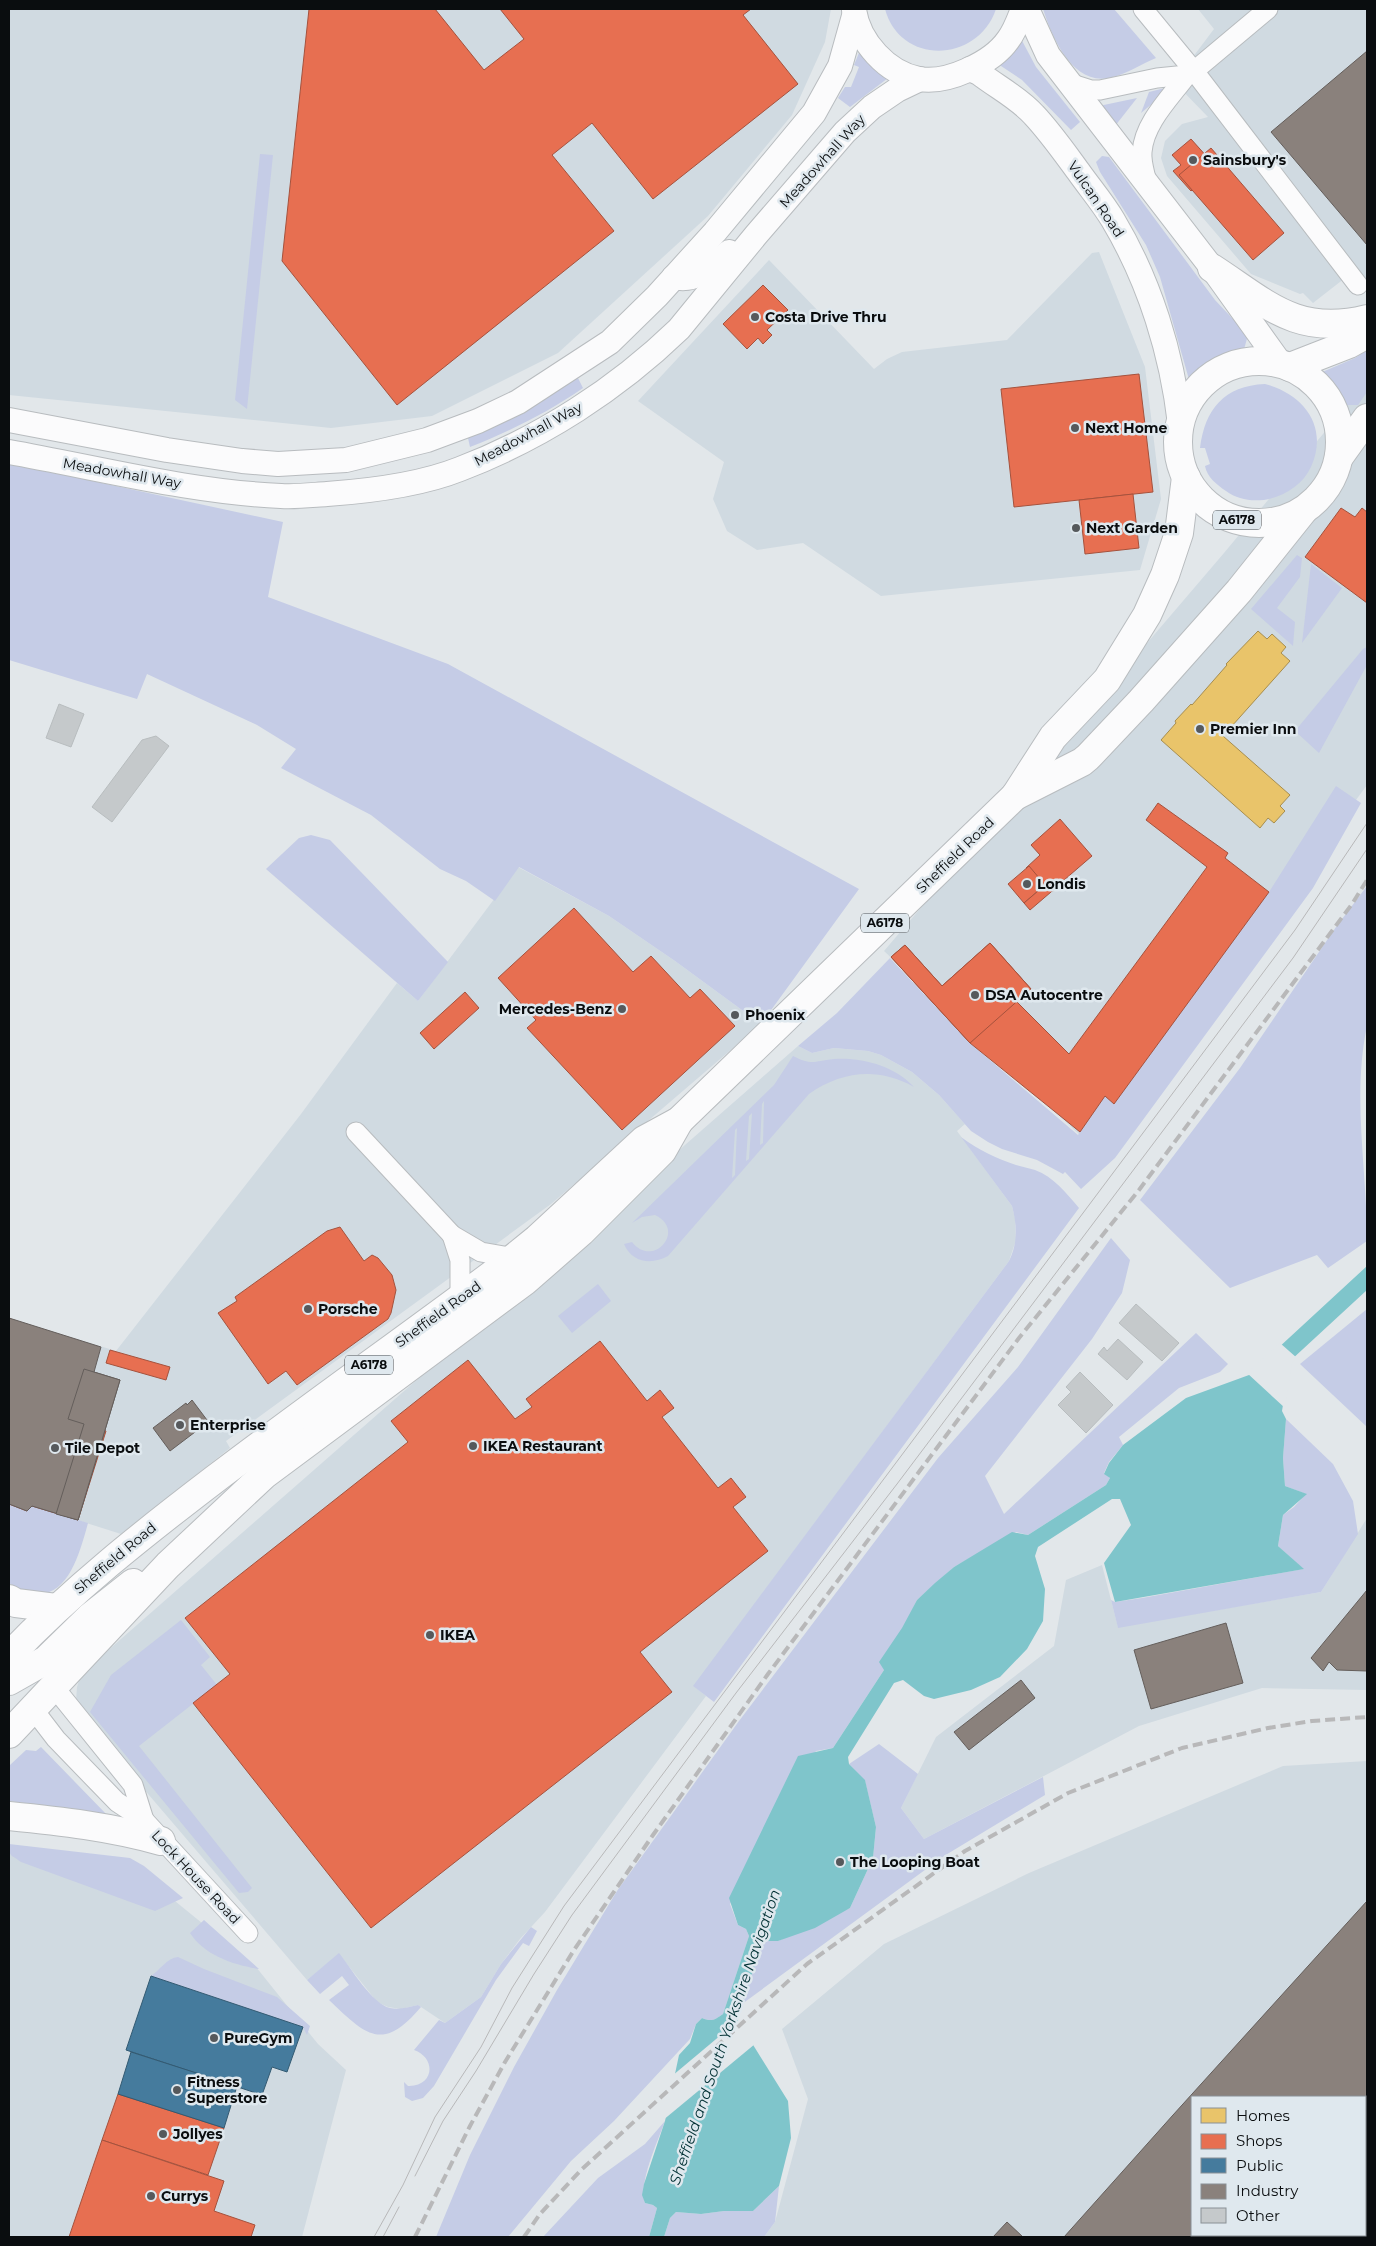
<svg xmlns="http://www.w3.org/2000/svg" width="1376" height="2246" viewBox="0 0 1376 2246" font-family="Montserrat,sans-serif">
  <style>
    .built { fill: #d0dae1; fill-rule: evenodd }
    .green { fill: #c5cce6; fill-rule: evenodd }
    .water { fill: #7fc5cb }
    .pier { fill: #e2e7ea }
    .homes { fill: #e9c46a; stroke: #a68d4f }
    .shops { fill: #e76f51; stroke: #a5523d }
    .public { fill: #457b9d; stroke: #335a72 }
    .industry { fill: #8a817c; stroke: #645e5b; fill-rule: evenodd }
    .building { fill: #c5c9cb; stroke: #b8bdbf }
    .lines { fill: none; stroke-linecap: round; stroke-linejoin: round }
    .minor-casing { stroke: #b8bcbf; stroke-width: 21 }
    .tertiary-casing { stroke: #b8bcbf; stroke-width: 26 }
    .primary-casing { stroke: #b8bcbf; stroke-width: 30 }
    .minor { stroke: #fbfbfc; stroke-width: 19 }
    .tertiary { stroke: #fbfbfc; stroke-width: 24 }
    .primary { stroke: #fbfbfc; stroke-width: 28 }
    .tram { stroke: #b8b8b9; stroke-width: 1 }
    .rail { stroke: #b8b8b9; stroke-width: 4; stroke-dasharray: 10 5; stroke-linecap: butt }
    .poi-dot { fill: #56595c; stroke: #dfe8ee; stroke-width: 2 }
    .labels { text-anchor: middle; stroke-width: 5; stroke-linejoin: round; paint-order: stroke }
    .shield { fill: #dfe8ee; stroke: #4a4f52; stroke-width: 1 }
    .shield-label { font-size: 12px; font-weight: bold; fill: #0a0d0f }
    .poi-label { font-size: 14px; font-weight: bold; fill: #0a0d0f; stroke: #dfe8ee; text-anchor: start }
    .street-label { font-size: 14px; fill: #0a0d0f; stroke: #dfe8ee }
    .water-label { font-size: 15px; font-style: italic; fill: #003033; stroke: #dfe8ee }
  </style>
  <rect width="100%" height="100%" fill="#e2e7ea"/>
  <g class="built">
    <polygon points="9,9 831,9 825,42 792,115 708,216 558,353 432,416 331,428 9,395"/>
    <polygon points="1198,9 1367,9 1367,278 1350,284 1345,278 1313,303 1303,293 1300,294 1251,274 1167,176 1161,158 1165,141 1182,124 1208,117 1174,82 1214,29"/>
    <polygon points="1099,252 1145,367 1161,499 1140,570 881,596 803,543 757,550 727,531 713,499 724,462 638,401 769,260 874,369 887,359 902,352 1007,340 1092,253"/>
    <polygon points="1367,381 1367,785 1098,1152 884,951 1224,553"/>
    <polygon points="518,867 609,916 675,961 761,1024 551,1204 226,1441 230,1448 121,1534 33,1506 27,1511 9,1504 9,1318 116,1351 301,1114 397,983 418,1001"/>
    <polygon points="798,1046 812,1053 834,1048 868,1051 881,1055 912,1072 939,1095 965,1124 957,1131 1012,1206 1015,1218 1016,1240 1009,1261 694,1686 706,1696 545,1912 520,1939 501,1964 481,1997 445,2023 418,2005 401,2009 388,2007 377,2002 339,1954 307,1980 84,1719 76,1701 77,1687 81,1674"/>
    <polygon points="1367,1518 1367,1690 1262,1688 1139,1726 924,1839 901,1808 936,1737 1054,1646 1066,1580 1102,1565 1118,1627 1321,1592"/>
    <path d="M1367,1761V2237H764L775,2222L808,2099L782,2029L884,1944L1029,1873L1283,1766ZM1192,2097H1365V2235H1192Z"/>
    <polygon points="9,1848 127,1862 256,1967 318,2044 346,2070 302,2237 9,2237"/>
  </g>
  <g class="green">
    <path d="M885,9H996C978,63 900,66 885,9Z"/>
    <path d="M1043,9H1114L1156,58C1141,64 1125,75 1109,78C1072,85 1052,37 1043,9Z"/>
    <polygon points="1019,35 1036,67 1080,122 1071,130 1022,80 995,62"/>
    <polygon points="861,48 892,75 850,107 838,98 845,87 851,87 859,67 854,65"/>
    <polygon points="1165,88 1166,89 1159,98 1141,113 1149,92"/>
    <polygon points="1137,98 1115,126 1099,106"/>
    <polygon points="260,154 273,155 247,409 235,400"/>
    <path d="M1102,156L1109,157L1215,300L1248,335L1243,353C1221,358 1207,368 1190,383L1160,277L1146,245L1100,172L1096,162Z"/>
    <path d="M1367,350V392L1358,405H1341C1338,391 1330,382 1320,373L1355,358Z"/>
    <path d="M578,378L583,388C547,413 510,431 470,447L468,438L481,428L531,405Z"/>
    <path d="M1265,384C1304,394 1329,427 1311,467C1297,497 1253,511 1226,491C1217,485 1207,477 1205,466L1210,464L1205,448H1200C1205,409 1224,386 1265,384Z"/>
    <polygon points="9,463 283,522 268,597 448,664 859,889 761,1024 675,961 609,916 519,867 495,901 466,881 440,869 371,815 281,768 296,749 257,725 147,674 137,699 9,660"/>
    <polygon points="1297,555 1302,558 1300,577 1277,608 1295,622 1293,646 1251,609"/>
    <polygon points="1311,564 1342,588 1302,643"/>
    <polygon points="1367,647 1367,665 1319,753 1295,731 1363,649"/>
    <polygon points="1336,786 1361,803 1313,888 1115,1158 1081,1189 1065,1172 1063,1174 1037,1160 1002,1149 988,1142 971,1131 939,1095 912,1072 881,1055 868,1051 834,1048 812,1053 798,1046 837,1013 890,958 970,1043 1078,1135 1105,1096 1113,1103 1269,892"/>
    <polygon points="311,835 330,840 448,962 418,1001 266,869 299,838"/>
    <path d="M1367,886V1026C1352,1096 1367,1170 1367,1241L1328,1268L1317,1255L1230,1288L1140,1200L1240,1068L1336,927Z"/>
    <path d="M793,1056C813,1066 813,1061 834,1059C862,1057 895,1066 914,1087C878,1067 842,1071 809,1094L668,1256C652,1265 632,1263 624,1244L632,1242C653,1269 687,1230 655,1215L642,1217L632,1223L774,1085ZM764,1101L763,1143L760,1145L762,1104ZM752,1113L749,1159L746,1161L749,1116ZM737,1128L735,1175L732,1178L735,1130Z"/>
    <path d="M961,1137C979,1150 995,1158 1016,1165C1022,1167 1029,1168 1035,1170C1054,1177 1066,1193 1079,1208L714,1702L693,1686L1009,1261C1018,1243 1017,1225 1012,1206Z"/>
    <path d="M1111,1238L1130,1260L1122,1293L1092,1339L985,1476L1004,1514L1196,1333L1228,1364L1220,1372L1179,1388L1119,1437L1123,1445L1109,1462L1104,1473L1110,1478L1106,1485L1028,1535L1016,1532L954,1567L917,1600L884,1670L833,1748L816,1751L730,1904L738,1925L746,1929L749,1936L723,2014C715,2020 711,2022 702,2018L696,2024L690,2039L614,2121L571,2161L508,2237H436L470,2155L514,2067L557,1990L617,1891L739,1721L938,1458L1018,1367Z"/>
    <polygon points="598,1284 611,1301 572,1333 558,1316"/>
    <polygon points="1367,1309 1367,1427 1300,1364"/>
    <polygon points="1286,1419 1333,1464 1353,1501 1358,1534 1321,1592 1118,1628 1111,1600 1115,1602 1142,1598 1303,1569 1278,1546 1283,1515 1294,1507 1306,1494 1285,1486 1283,1458"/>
    <path d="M9,1504L27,1511L32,1506L88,1523C77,1563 62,1617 9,1583Z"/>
    <polygon points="181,1620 210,1657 201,1665 217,1685 139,1746 252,1888 248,1892 239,1893 90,1712 111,1675"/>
    <polygon points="879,1744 918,1774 901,1808 924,1839 1043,1777 1045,1795 944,1856 742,2004 763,1941 778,1941 850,1908 873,1858 876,1827 865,1781 849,1764"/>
    <polygon points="41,1747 108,1816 35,1809 32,1804 9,1801 9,1766 26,1750 36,1751"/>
    <path d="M9,1844L130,1858L144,1866L183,1898L155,1911L21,1862C11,1854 9,1858 9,1844Z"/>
    <path d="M204,1920L259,1969C233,1965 204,1955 190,1933Z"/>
    <path d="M531,1927L537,1931L529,1946L523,1943L496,1980L434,2086L423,2098L412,2101L405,2097L404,2082L408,2086C434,2087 437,2058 414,2050L439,2020L445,2023L481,1997L501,1964Z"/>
    <path d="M339,1953C351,1968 372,2004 390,2008C400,2010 408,2007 418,2005L421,2007C382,2053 366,2035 329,2000L349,1985L342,1976L320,1994L307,1980Z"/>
    <path d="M178,1957L204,1969L277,1997L310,2026L307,2035L303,2027L151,1976C160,1970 167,1958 178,1957Z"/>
    <path d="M665,2121C658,2141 638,2183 645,2203L653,2205L657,2208L649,2237H543L598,2178L645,2144Z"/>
    <polygon points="779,2186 775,2222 764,2237 664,2237 670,2218 676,2212 701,2214 724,2211 753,2211"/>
  </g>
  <path class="water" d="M1367,1266V1290L1290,1361L1282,1411L1286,1419L1283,1458L1285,1486L1307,1494L1283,1515L1278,1546L1304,1569L1115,1602L1104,1563L1131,1525L1120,1499H1112L1038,1547L1035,1556L1045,1589L1043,1621L1027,1649L1000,1677L971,1690L934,1699L924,1696L903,1680L894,1683L848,1757L849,1764L865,1780L876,1827L873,1858L850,1908L815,1928L778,1941H763L737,2019L788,2101L791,2138L779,2186L753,2211H724L701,2214L676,2212L670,2218L664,2237H649L657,2208L653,2205L645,2203L642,2195L644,2184L665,2121L679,2055L690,2043L696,2024L702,2018C711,2022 715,2020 723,2014L749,1936L746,1929L738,1925L729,1898L798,1756L833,1748L884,1670L879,1662L902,1628L917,1600L935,1583L954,1567L1012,1532L1028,1535L1106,1485L1110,1478L1104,1474L1109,1463L1123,1445L1186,1398L1249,1375Z"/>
  <g class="pier">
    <polygon points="1280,1343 1297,1358 1292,1363 1285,1408 1247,1373"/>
    <polygon points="740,2019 755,2044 662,2121 672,2076"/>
  </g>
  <polygon class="homes" points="1258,631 1267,639 1272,634 1286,647 1281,653 1290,661 1223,736 1290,795 1280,806 1285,811 1274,823 1268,818 1260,828 1161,740 1176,723 1175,721 1191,704 1192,705 1227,665 1226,664"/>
  <g class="shops">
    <polygon points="309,9 435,9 484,70 524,39 500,9 751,9 743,15 798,84 653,199 592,123 552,155 614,231 397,405 282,261"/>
    <polygon points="1191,139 1217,168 1191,191 1173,171 1181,165 1172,155"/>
    <polygon points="1211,148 1284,233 1253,260 1179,175"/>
    <polygon points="763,285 788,310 767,330 772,335 763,344 758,338 747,349 723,324"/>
    <polygon points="1139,374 1153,492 1014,507 1001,389"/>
    <polygon points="1133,494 1139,548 1085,554 1079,500"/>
    <polygon points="1341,508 1355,517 1362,508 1367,512 1367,603 1305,557"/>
    <polygon points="1158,803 1228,853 1225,858 1269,892 1114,1104 1105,1096 1080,1132 970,1043 891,957 905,945 942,986 990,943 1031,989 1016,1001 1069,1054 1207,867 1146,820"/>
    <polygon points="1060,819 1092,856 1049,893 1026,868 1040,855 1031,845"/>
    <polygon points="1029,866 1045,885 1024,903 1008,884"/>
    <polygon points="1052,879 1058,886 1030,910 1024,903"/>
    <polygon points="574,908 633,972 651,956 690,998 700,989 735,1026 622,1130 527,1028 536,1020 498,978"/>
    <polygon points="990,943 1031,989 970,1043 891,957 905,945 942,986"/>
    <polygon points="465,992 479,1008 434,1049 420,1033"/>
    <polygon points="340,1227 364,1261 372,1255 378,1258 392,1275 396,1290 391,1313 388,1319 297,1385 286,1371 268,1384 218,1313 237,1301 235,1297 327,1231"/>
    <polygon points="600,1341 647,1401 660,1390 674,1408 662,1417 718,1488 731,1478 746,1497 733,1507 768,1551 640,1652 672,1692 371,1928 193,1703 230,1674 185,1618 408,1442 391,1421 468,1360 515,1419 532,1407 526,1399"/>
    <polygon points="110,1350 170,1367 166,1380 106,1363"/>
    <polygon points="9,1400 106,1431 78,1520 32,1506 27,1511 9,1504"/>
    <polygon points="118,2094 224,2128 208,2175 102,2140"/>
    <polygon points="102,2140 224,2181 214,2211 255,2225 251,2237 69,2237"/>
  </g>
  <g class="public">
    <polygon points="151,1976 303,2027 287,2072 272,2067 262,2095 126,2050"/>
    <polygon points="131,2052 237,2086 224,2128 118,2094"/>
  </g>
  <g class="industry">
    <polygon points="1367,51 1367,245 1271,132"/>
    <polygon points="9,1318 101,1347 94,1372 120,1380 78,1520 32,1506 27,1511 9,1504"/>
    <polygon points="84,1369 120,1380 78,1520 56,1514 84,1424 68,1419"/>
    <polygon points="192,1400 207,1420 202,1424 203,1426 170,1451 153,1428 186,1403 187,1405"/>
    <polygon points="1367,1590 1367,1671 1337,1670 1329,1662 1323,1671 1311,1658"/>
    <polygon points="1226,1623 1243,1683 1151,1709 1134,1650"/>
    <polygon points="1021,1680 1035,1698 969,1750 954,1732"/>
    <path d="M1367,1901V2237H1064L1173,2115ZM1192,2097H1365V2235H1192Z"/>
    <polygon points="1007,2222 1023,2237 993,2237"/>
  </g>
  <g class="building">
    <polygon points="59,704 84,714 71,747 46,738"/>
    <polygon points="156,736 169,746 112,822 92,807 142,740"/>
    <polygon points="1136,1304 1179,1343 1162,1361 1119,1323"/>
    <polygon points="1118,1339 1143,1362 1127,1380 1098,1354 1104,1347 1107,1351"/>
    <polygon points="1080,1372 1113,1405 1086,1433 1058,1405 1071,1392 1066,1387"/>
  </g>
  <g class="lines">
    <g class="minor-casing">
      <g id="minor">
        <polyline points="1143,9 1194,71 1358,285"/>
        <polyline points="1069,83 1091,90 1100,90 1157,78 1187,75 1194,71 1268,9"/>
        <path d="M1147,183C1145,173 1141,162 1142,152C1144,123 1170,98 1187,75"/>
        <polyline points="356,1132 452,1235"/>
        <polyline points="460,1299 460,1260 452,1235 481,1252 514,1258"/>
        <polyline points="54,1687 133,1785 144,1820"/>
        <polyline points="33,1709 56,1739 117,1802 144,1820 248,1933"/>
      </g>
    </g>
    <g class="tertiary-casing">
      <g id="tertiary">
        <polyline points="1027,9 1048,55 1212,268 1280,363"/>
        <path d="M854,10C859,42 887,73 919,79C947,84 992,63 1008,40C1015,31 1019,19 1023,9"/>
        <path d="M970,69L979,73C997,87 1019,98 1034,115C1050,132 1064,152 1078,171C1090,188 1103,203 1113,220C1150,282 1172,354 1180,424"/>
        <path d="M674,277C696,283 714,265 729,252"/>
        <polyline points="9,420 167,450 242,461 278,464 346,460 427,440 478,421 518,402 610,342 657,296 715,232 814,113 840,66 854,16"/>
        <path d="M9,452C99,468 190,492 281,496C296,497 312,495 327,494C370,491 420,485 460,469C541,438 617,389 679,329L756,235L845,132L872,107L897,90L920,79"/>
      </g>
    </g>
    <g class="primary-casing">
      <g id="primary">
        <path d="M1212,268C1266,303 1297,337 1367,319"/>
        <circle cx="1259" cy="442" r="81"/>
        <polyline points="1290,367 1349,344 1367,334"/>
        <polyline points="1339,457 1367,418"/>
        <polyline points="1015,796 1082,762 1088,757 1141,701 1239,591 1303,511"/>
        <polyline points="9,1599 16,1603 56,1608"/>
        <path d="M9,1656C72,1590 143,1534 215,1479C311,1406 409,1337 505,1265L537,1239L644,1140L679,1121L1015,796L1053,737L1107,680L1147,615L1165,575L1179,533L1186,477"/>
        <polyline points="9,1681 46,1660 90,1617 133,1583"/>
        <polyline points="9,1734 168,1565 264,1475 525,1281 581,1232 662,1151 679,1121"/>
        <path d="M9,1816C60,1821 112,1827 161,1841"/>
      </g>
    </g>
    <use href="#minor" class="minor"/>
    <use href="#tertiary" class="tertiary"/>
    <use href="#primary" class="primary"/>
    <g class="tram">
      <polyline points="415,2176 443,2121 476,2071 534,1974 572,1915 736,1693 897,1484 1293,958 1367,849"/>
      <polyline points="374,2237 403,2185 435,2117 481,2047 512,1988 564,1906 1295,930 1367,823"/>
      <polyline points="383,2237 399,2207"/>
    </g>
    <g class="rail">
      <polyline points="415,2237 470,2126 505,2062 574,1950 653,1835 768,1674 1019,1338 1139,1190 1352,904 1367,880"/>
      <polyline points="524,2237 540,2214 581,2170 807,1964 965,1851 1068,1793 1182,1748 1268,1728 1312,1721 1367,1717"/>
    </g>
  </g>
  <g class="poi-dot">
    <circle cx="1193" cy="160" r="5"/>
    <circle cx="755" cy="317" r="5"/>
    <circle cx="1075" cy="428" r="5"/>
    <circle cx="1076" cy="528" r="5"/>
    <circle cx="1200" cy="729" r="5"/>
    <circle cx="1027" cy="884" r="5"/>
    <circle cx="975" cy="995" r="5"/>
    <circle cx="622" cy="1009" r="5"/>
    <circle cx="735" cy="1015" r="5"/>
    <circle cx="308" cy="1309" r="5"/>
    <circle cx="180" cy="1425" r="5"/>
    <circle cx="473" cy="1446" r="5"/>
    <circle cx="55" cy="1448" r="5"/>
    <circle cx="430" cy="1635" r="5"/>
    <circle cx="840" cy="1862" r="5"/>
    <circle cx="214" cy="2038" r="5"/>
    <circle cx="177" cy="2090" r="5"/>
    <circle cx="163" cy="2134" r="5"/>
    <circle cx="151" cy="2196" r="5"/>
  </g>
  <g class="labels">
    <g class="shield">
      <rect x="1213" y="510.5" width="48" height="19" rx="4"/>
      <rect x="861" y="913.5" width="48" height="19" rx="4"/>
      <rect x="345" y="1355.5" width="48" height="19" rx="4"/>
    </g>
    <g class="shield-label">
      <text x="1237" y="524">A6178</text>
      <text x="885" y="927">A6178</text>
      <text x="369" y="1369">A6178</text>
    </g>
    <g class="poi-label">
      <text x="1203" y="165">Sainsbury's</text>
      <text x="765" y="322">Costa Drive Thru</text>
      <text x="1085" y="433">Next Home</text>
      <text x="1086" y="533">Next Garden</text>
      <text x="1210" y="734">Premier Inn</text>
      <text x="1037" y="889">Londis</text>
      <text x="985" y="1000">DSA Autocentre</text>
      <text x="612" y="1014" text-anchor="end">Mercedes-Benz</text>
      <text x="745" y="1020">Phoenix</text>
      <text x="318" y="1314">Porsche</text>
      <text x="190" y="1430">Enterprise</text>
      <text x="483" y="1451">IKEA Restaurant</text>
      <text x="65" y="1453">Tile Depot</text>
      <text x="440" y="1640">IKEA</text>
      <text x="850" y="1867">The Looping Boat</text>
      <text x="224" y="2043">PureGym</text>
      <text x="187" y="2087">Fitness<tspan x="187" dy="16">Superstore</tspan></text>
      <text x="173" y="2139">Jollyes</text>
      <text x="161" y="2201">Currys</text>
    </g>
    <g class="street-label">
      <text transform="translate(822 161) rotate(-48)" y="5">Meadowhall Way</text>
      <text transform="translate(1096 199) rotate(56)" y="5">Vulcan Road</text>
      <text transform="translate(528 434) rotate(-28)" y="5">Meadowhall Way</text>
      <text transform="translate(122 473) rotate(10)" y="5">Meadowhall Way</text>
      <text transform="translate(955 855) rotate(-44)" y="5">Sheffield Road</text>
      <text transform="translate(438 1314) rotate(-36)" y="5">Sheffield Road</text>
      <text transform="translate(115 1558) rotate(-40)" y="5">Sheffield Road</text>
      <text transform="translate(196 1877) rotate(47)" y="5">Lock House Road</text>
    </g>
    <g class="water-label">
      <text transform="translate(725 2037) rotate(-71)" y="5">Sheffield and South Yorkshire Navigation</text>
    </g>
  </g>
  <rect width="1376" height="2246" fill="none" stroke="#0a0d0f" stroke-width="20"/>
  <rect x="1191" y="2096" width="175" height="140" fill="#dfe8ee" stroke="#8a9095"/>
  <rect x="1201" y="2108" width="25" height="15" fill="#e9c46a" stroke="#8a9095"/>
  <text x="1236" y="2121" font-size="15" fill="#0a0d0f">Homes</text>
  <rect x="1201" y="2134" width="25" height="15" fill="#e76f51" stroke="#8a9095"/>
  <text x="1236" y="2146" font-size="15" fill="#0a0d0f">Shops</text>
  <rect x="1201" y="2158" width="25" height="15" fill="#457b9d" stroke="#8a9095"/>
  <text x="1236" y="2171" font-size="15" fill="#0a0d0f">Public</text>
  <rect x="1201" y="2184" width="25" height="15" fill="#8a817c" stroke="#8a9095"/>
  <text x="1236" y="2196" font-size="15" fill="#0a0d0f">Industry</text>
  <rect x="1201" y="2208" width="25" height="15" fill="#c5c9cb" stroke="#8a9095"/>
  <text x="1236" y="2221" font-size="15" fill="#0a0d0f">Other</text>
</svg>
